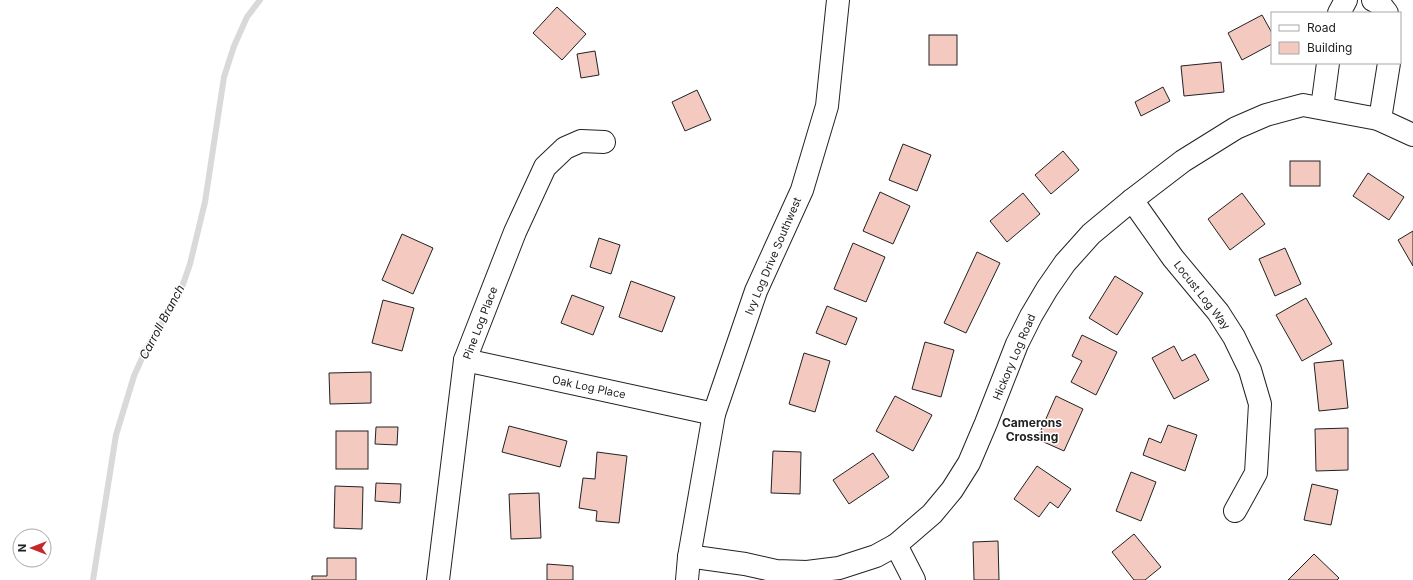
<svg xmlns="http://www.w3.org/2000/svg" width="1413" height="580" viewBox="0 0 1413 580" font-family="Inter,sans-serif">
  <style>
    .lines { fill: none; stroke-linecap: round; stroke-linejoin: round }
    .stream { stroke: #d9d9d9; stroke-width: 6 }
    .building { fill: #f3c9c0; stroke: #222 }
    .minor-casing { stroke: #222; stroke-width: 24 }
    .minor { stroke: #fff; stroke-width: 22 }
    .labels { text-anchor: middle; stroke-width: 3; stroke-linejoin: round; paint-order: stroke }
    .street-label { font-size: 11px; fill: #222; stroke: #fff }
    .water-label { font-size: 12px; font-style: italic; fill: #222; stroke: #fff }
    .neighbourhood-label { font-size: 12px; font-weight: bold; fill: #222; stroke: #fff }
  </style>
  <rect width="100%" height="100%" fill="#fff"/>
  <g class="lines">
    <polyline class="stream" points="93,580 116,435 134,376 147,347 180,293 190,264 205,202 224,77 234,46 247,17 260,0"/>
  </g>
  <g class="building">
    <polygon points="557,7 586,34 562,60 533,33"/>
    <polygon points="1262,15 1272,33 1272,44 1242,60 1228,33"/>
    <rect x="929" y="35" width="28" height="30"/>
    <polygon points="595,51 599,75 581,78 577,54"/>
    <polygon points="1221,62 1224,92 1184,96 1181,66"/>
    <polygon points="1163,87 1170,101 1141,116 1135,102"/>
    <polygon points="697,90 711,120 685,131 672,102"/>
    <polygon points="903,144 931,155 917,191 889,180"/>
    <polygon points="1063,151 1079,170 1051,194 1035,175"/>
    <rect x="1290" y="161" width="30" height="25"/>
    <polygon points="1368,173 1404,197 1389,220 1353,196"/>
    <polygon points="880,192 910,206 893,244 863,231"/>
    <polygon points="1023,193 1040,214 1007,242 990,221"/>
    <polygon points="1242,193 1265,224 1230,250 1208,219"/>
    <polygon points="1413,231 1413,266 1398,240"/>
    <polygon points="402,234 433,248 413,294 382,280"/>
    <polygon points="599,238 620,245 611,274 590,267"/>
    <polygon points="853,243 885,257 866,302 834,289"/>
    <polygon points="1285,248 1301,284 1275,296 1259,259"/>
    <polygon points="977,252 1000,263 966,333 944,323"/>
    <polygon points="1115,276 1143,293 1117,335 1089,318"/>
    <polygon points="631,281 675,297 662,332 619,317"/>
    <polygon points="572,295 604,307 593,335 561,323"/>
    <polygon points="1306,298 1332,344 1302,361 1276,315"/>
    <polygon points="383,300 414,308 402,351 372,343"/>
    <polygon points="827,306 857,318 846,345 816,333"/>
    <polygon points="1082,335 1117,352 1096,395 1071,382 1082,361 1072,356"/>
    <polygon points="925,342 954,350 941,397 912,389"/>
    <polygon points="1174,346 1182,361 1195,354 1209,380 1174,399 1152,358"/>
    <polygon points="804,353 830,361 815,412 789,404"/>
    <polygon points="1343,360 1348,408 1319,411 1314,363"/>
    <polygon points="371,372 371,403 330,404 329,373"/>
    <polygon points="895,396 932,415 913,451 876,431"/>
    <polygon points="1056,396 1083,409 1064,451 1037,439"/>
    <polygon points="1168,425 1197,435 1185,471 1143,455 1149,438 1161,443"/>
    <polygon points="509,426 567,441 560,467 502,452"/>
    <polygon points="376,427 398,427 397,445 375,444"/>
    <polygon points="1348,428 1348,470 1316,471 1315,429"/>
    <rect x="336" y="431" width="32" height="38"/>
    <polygon points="773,451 801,452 800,494 771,493"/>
    <polygon points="597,452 627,456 619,523 596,521 597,511 579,508 583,478 595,479"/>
    <polygon points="873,453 889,477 849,504 833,480"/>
    <polygon points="1037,466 1071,489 1058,508 1050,502 1039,517 1014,499"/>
    <polygon points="1131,472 1156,482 1141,521 1116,511"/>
    <polygon points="376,483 401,484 400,503 375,501"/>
    <polygon points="1312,484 1338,490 1331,525 1304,520"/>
    <polygon points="335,486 363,487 362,529 334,528"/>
    <polygon points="539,493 541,538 511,539 509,494"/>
    <polygon points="1134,534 1161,567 1145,580 1134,580 1112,552"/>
    <polygon points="998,541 999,580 974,580 973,542"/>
    <polygon points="1314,554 1339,578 1337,580 1288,580"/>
    <polygon points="327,558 356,558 356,580 312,580 312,576 327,576"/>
    <polygon points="547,564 573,566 573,580 547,580"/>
  </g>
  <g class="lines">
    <g class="minor-casing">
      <g id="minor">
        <polyline points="1373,0 1380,4 1387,13"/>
        <polyline points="1339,13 1346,0"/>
        <polyline points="1322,108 1328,63"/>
        <polyline points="1378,119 1381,113 1389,63"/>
        <polyline points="1132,200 1173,258 1218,312 1234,337 1250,370 1260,404 1256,473 1235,511"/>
        <polyline points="465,360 714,414"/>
        <polyline points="896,545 914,580"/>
        <polyline points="689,557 695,557 745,564 776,571 807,572 839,568 876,556 896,545 932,514 952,490 969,463 986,423 1017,344 1031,316 1047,289 1065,263 1091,234 1132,200 1183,161 1236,128 1266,115 1303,105 1378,119 1413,135"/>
        <polyline points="438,580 465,360 515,232 545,167 565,148 581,141 604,142"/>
        <polyline points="687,580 689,557 714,414 756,291 802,190 827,106 838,0"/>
      </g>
    </g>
    <use href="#minor" class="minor"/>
  </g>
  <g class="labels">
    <g class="street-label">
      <text transform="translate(773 256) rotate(-67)" y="4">Ivy Log Drive Southwest</text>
      <text transform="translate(1202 295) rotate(52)" y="4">Locust Log Way</text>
      <text transform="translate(480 323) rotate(-69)" y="4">Pine Log Place</text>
      <text transform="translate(1014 357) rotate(-67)" y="4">Hickory Log Road</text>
      <text transform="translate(589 387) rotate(12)" y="4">Oak Log Place</text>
    </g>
    <g class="water-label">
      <text transform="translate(162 322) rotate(-62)" y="4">Carroll Branch</text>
    </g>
    <g class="neighbourhood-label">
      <text x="1032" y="427">Camerons<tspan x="1032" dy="14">Crossing</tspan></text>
    </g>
  </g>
  <rect x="1271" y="12" width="130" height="52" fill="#ffffff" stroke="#a7a7a7"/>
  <rect x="1279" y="25" width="20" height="6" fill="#ffffff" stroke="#a7a7a7"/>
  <text x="1307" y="32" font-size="12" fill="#222222">Road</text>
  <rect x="1279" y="42" width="20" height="12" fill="#f3c9c0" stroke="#a7a7a7"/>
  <text x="1307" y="52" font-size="12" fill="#222222">Building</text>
  <g transform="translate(32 548) rotate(270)"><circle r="19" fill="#ffffff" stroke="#a7a7a7"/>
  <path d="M0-3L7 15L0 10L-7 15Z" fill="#c62828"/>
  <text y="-6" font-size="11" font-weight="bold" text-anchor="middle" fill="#222222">N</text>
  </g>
</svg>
